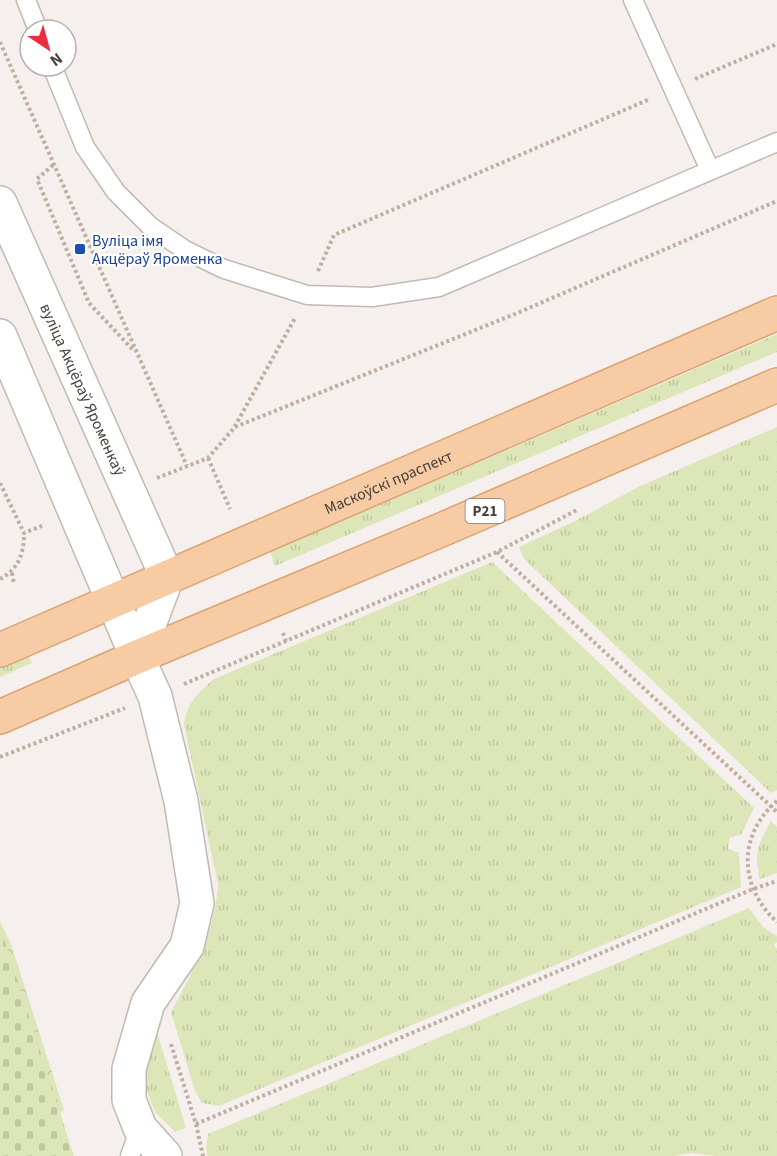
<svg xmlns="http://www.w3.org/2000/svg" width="777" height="1156" viewBox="0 0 777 1156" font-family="'Source Sans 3',sans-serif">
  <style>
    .grass { fill: url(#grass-tufts) }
    .forest { fill: url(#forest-crowns) }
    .cemetery { fill: url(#cemetery-stones) }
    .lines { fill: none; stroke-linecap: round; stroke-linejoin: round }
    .service-casing { stroke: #c3b9b2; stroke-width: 21 }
    .minor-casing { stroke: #c3b9b2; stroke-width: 36 }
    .tertiary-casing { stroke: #c3b9b2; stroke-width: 36 }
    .primary-casing { stroke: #dca373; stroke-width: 36 }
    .path { stroke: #c1aea2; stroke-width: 4; stroke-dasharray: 3 3; stroke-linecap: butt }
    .service { stroke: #fff; stroke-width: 18 }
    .minor { stroke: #fff; stroke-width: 33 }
    .tertiary { stroke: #fff; stroke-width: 33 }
    .primary { stroke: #f7cba3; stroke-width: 33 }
    .transit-dot { fill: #1a4fb4; stroke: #fff; stroke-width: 2 }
    .labels { text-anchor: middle; stroke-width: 4.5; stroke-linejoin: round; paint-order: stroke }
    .shield { fill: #fff; stroke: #807975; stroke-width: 1.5 }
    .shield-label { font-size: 15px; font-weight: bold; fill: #49403a }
    .transit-label { font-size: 16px; fill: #164399; stroke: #fff; text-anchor: start }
    .street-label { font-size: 16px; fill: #49403a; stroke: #fff }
  </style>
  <defs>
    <pattern id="grass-tufts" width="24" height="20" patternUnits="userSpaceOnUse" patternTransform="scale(1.5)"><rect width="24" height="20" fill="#dde6b9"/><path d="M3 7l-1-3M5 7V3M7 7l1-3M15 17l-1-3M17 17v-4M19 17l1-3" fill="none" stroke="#bfc6a0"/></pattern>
    <pattern id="forest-crowns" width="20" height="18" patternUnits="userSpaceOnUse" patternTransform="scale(1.5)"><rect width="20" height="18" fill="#dde6b9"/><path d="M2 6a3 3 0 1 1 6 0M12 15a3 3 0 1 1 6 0" fill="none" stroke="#bfc6a0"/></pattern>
    <pattern id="cemetery-stones" width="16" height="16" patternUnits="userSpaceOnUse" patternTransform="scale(1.5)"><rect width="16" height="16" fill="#dde6b9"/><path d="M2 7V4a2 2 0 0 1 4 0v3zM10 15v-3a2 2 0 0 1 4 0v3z" fill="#bfc6a0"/></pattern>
  </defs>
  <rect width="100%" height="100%" fill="#f5f0ed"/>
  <g class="grass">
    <polygon points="777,334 777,352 275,566 270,552"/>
    <polygon points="777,427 777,790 771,793 524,559 519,547 577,520 638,487"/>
    <path d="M492,562L754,808L741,835L730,837L728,849L739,853L741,887L219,1106L202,1103L195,1091L171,1012C194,969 214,934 218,885L184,724C186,703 199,692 214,679Z"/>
    <polygon points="28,654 32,663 0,677 0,666"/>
    <path d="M771,821L777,827V873L760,879C753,854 759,843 771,821Z"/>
    <polygon points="749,908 764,928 777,936 777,942 774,945 777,949 777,1156 716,1156 691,1153 674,1156 208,1156 206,1149 208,1134"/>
    <polygon points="157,1032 186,1128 175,1132 155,1112 145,1087 145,1059"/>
  </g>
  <polygon class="forest" points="0,922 11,944 64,1110 48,1122 0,1107"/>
  <polygon class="cemetery" points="0,927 74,1156 0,1156"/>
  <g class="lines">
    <g class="service-casing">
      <g id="service">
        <polyline points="26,0 38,30"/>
        <polyline points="633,0 710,170"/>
        <polyline points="52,66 85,147 116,192 151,227 185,250 224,269 307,295 372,297 439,287 777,142"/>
        <polyline points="130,1156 140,1128"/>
      </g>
    </g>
    <g class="minor-casing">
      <polyline id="minor" points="137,657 155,696 181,801 197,903 187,946 148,1003 129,1069 129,1100 140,1128 165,1156"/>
    </g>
    <g class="tertiary-casing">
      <g id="tertiary">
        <path id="s1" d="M0,203L167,577L137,657"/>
        <polyline points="0,336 137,657"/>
      </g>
    </g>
    <g class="primary-casing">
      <g id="primary">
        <path id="s2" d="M0,650L777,313"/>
        <polyline points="0,717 137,657 441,530 777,385"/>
      </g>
    </g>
    <g class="path">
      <polyline points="0,42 187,466"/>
      <polyline points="695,79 777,44"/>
      <polyline points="53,165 37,179 89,303 134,351"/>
      <polyline points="318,271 334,235 650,99"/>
      <polyline points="235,427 515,314 777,201"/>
      <polyline points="208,458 230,509"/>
      <polyline points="157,478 208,458 234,428 295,318"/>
      <polyline points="0,483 24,533 44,525"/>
      <polyline points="497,552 777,812"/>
      <polyline points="12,573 14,584"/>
      <path d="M0,579C19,569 24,553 24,533"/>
      <polyline points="283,633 286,641 497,552 577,510"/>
      <polyline points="184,684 286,641"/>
      <polyline points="0,757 125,708"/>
      <path d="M777,801C737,836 739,887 777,922"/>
      <polyline points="171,1044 196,1124 203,1156"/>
      <polyline points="196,1124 753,889 777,881"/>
    </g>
    <use href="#service" class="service"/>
    <use href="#minor" class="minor"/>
    <use href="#tertiary" class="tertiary"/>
    <use href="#primary" class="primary"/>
  </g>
  <rect class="transit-dot" x="74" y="243" width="12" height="12" rx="3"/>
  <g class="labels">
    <rect class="shield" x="465.5" y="499" width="39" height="24" rx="4.5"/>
    <g class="shield-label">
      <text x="485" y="516">Р21</text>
    </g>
    <g class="transit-label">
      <text x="92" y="246">Вуліца імя<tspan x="92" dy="18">Акцёраў Яроменка</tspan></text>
    </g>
    <g class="street-label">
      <text dy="6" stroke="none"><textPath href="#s1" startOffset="204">вуліца Акцёраў Яроменкаў</textPath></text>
      <text dy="6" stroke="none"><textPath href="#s2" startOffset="423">Маскоўскі праспект</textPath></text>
    </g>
  </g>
  <g transform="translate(48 48) rotate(144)"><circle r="28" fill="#ffffff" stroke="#b6b3b0" stroke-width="1.5"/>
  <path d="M0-4.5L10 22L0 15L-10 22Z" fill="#eb2e3f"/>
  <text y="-9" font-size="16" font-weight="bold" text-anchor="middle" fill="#49403a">N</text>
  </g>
</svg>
